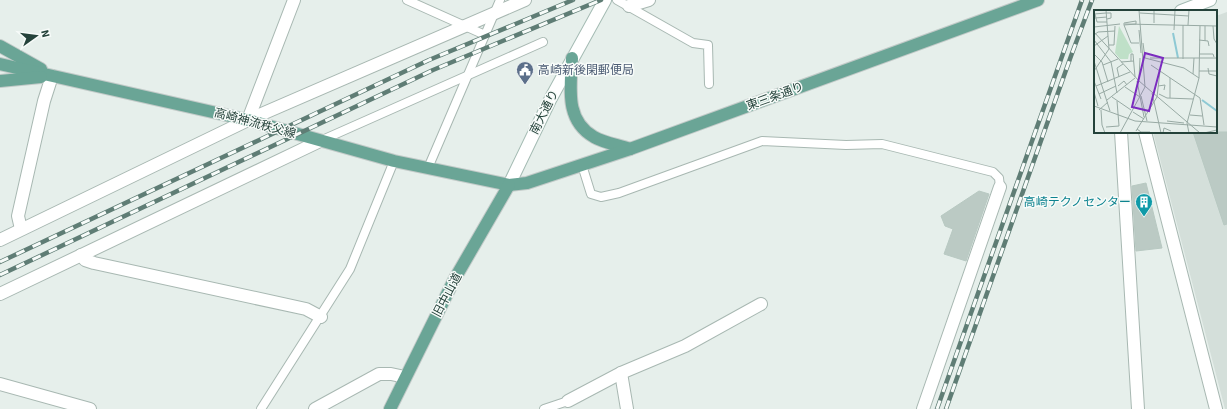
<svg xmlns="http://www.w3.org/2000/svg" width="1227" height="409" viewBox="0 0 1227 409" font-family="'Source Sans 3','Noto Sans JP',sans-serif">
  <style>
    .built { fill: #d4dfda }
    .building { fill: #bbcac4; stroke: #b8c9c2 }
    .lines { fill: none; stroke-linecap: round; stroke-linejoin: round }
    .lane-casing { stroke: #a8b8b2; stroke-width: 10 }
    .street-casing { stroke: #a8b8b2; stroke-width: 14 }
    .secondary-casing { stroke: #a4bbb3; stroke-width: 14 }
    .primary-casing { stroke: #c2cac8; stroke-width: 14 }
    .lane { stroke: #fff; stroke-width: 8 }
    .street { stroke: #fff; stroke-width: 12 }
    .secondary { stroke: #fff; stroke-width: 12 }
    .primary { stroke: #6aa596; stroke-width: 12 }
    .rail-casing { stroke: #5f7d75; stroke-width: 4.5 }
    .rail { stroke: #f7fbf9; stroke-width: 3; stroke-dasharray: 9; stroke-linecap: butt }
    .labels { text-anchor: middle; stroke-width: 3; stroke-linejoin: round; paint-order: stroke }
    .service-label { font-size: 12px; fill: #4e5e75; stroke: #f7fbf9; text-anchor: start }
    .street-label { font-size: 12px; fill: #24423a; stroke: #f7fbf9 }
    .culture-label { font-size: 12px; fill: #0d838f; stroke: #f7fbf9; text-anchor: end }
    .inset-river { fill: none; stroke: #8ec9d4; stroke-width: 2 }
    .inset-road { fill: none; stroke: #98aaa4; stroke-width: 1 }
    .view { fill: #7b2cbf; fill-opacity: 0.15; stroke: #7b2cbf; stroke-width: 2 }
    .inset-edge { fill: none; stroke: #24423a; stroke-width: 2 }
  </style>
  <rect width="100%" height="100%" fill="#e6efeb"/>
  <polygon class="built" points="1227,12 1227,409 1225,409 1153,132 1216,132 1216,16"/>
  <g class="building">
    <polygon points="1193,132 1227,132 1227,224 1224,225"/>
    <polygon points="1146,183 1162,248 1136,251 1132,186"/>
    <polygon points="979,191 989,194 966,261 944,254 953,229 945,226 941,216"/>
  </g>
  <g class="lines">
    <g class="lane-casing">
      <g id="lane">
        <polyline points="407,0 485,35"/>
        <polyline points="617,0 693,43 708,45 709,84"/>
        <polyline points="320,141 543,42"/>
        <polyline points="582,165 591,194 601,197 619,193 762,141 846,145 882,144 993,172 999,178 1000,187"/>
        <polyline points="428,168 500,0"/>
        <polyline points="261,409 350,269 394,161"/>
        <polyline points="544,409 568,401"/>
      </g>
    </g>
    <g class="street-casing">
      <g id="street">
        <polyline points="629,6 649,0"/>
        <polyline points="248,120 294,0"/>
        <polyline points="1121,132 1138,409"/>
        <polyline points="1145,132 1216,409"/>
        <polyline points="21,229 18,216 44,101 52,76"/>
        <polyline points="0,240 248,120 525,0"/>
        <polyline points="81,255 85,260 94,263 306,309 321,317"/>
        <polyline points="0,294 320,141"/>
        <polyline points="621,373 627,409"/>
        <polyline points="0,384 90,409"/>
        <polyline points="568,401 621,373 685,346 761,304"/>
        <polyline points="315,409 379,374 391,374 405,377"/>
        <polyline points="923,409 1000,187"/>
      </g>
    </g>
    <g class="secondary-casing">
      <g id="secondary">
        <polyline points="1181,11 1210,0"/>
        <polyline points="509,185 551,98 605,0"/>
      </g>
    </g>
    <g class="primary-casing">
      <g id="primary">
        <polyline points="0,46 41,69"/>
        <path d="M572,58C571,86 564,120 594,137C604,143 619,145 630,149"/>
        <polyline points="0,64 248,120 394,161 509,185 527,183 630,149 1038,0"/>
        <polyline points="0,81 41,77"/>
        <polyline points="390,409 454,280 509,185"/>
      </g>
    </g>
    <use href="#lane" class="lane"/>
    <use href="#street" class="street"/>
    <use href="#secondary" class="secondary"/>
    <use href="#primary" class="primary"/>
    <g class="rail-casing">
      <g id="rail">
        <polyline points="0,262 429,60 573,0"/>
        <polyline points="0,275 433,70 601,0"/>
        <polyline points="937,409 1082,0"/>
        <polyline points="946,409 1071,56 1092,0"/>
      </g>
    </g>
    <use href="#rail" class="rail"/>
  </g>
  <defs>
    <g id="civic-pin" transform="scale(0.9)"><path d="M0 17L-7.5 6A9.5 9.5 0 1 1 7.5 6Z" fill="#5c6f8a" stroke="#f7fbf9"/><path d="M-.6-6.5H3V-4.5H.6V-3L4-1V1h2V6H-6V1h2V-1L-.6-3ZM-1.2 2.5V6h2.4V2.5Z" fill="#fff"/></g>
    <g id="building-pin" transform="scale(0.9)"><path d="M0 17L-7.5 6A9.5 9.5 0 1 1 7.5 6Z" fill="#0f9aa8" stroke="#f7fbf9"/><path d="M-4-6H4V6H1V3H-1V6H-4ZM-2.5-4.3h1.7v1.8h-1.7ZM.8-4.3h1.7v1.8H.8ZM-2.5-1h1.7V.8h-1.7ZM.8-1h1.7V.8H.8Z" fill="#fff"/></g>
  </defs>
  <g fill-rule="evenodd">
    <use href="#civic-pin" x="525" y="70"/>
    <use href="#building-pin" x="1144" y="202"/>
  </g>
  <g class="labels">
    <g class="service-label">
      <text x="538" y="74">高崎新後閑郵便局</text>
    </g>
    <g class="street-label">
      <text transform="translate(775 96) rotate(-20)" y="4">東三条通り</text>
      <text transform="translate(544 112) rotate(-63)" y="4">南大通り</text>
      <text transform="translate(255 123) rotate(15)" y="4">高崎神流秩父線</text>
      <text transform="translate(447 295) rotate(-62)" y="4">旧中山道</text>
    </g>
    <g class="culture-label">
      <text x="1131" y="206">高崎テクノセンター</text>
    </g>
  </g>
  <g transform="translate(1094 10)">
    <rect width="123" height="123" fill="#e6efeb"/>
    <path d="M25,16L39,42L35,44L34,49H26L21,43Z" fill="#bfe0c8"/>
    <path class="inset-river" d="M79,23L84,48M108,90L123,101"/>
    <path class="inset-road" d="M12,3H17V8L13,9M46,3L95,6M0,4L12,3M1,4L3,12H13M1,8L13,7M42,11V14L30,15V13ZM60,13V0M31,14L123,16M30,15L37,33H45M89,15V49M94,15L95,0M111,16V31M119,16L120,29L123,34M0,17L26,14M45,20L47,43M80,20L81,0M0,22L45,71L106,123M0,25L4,22L21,21M0,30L17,52L23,83M105,30L114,31L115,36M49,33L51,48L90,58L105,68M15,35H20L21,16M0,36L14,26M105,44H119L120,47M1,45L8,52L14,72M56,48H123M0,51L16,101M37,51V44H39L41,67M27,52L40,51M9,55L24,49M57,55L106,88L110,115M114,58L115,64L123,66M0,61L15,39L12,0M105,61H123M99,64L100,48M25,67L23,58L29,54M45,69L46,48M0,71L7,89M43,71L50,107M2,76L36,62M24,76L30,71L33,75M64,76L71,75L70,80M31,77L46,87M0,82L4,96M58,83L67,123M5,84L22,76M65,84L73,88L99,89M47,86L53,111M18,87L37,100M63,87L66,61M76,88V68M13,90L41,68M0,96L41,111L123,117M5,100L14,92M7,100L8,115L11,123M39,102L50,109M96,105L108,106M73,111L90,113M12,117L25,116L23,91M43,119L47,122H56M42,121L63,87M26,123L51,77L45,0M69,123L70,118L77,121M95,123L93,113L105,68L106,16M110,123L123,120"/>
    <path class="view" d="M51,43L69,48L55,101L38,97Z"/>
    <rect width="123" height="123" class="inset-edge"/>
  </g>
  <g transform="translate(36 36) rotate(76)" stroke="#f7fbf9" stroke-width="3" paint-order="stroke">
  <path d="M0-3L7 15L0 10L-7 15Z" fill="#24423a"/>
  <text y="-6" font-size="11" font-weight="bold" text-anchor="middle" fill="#24423a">N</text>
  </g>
</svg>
